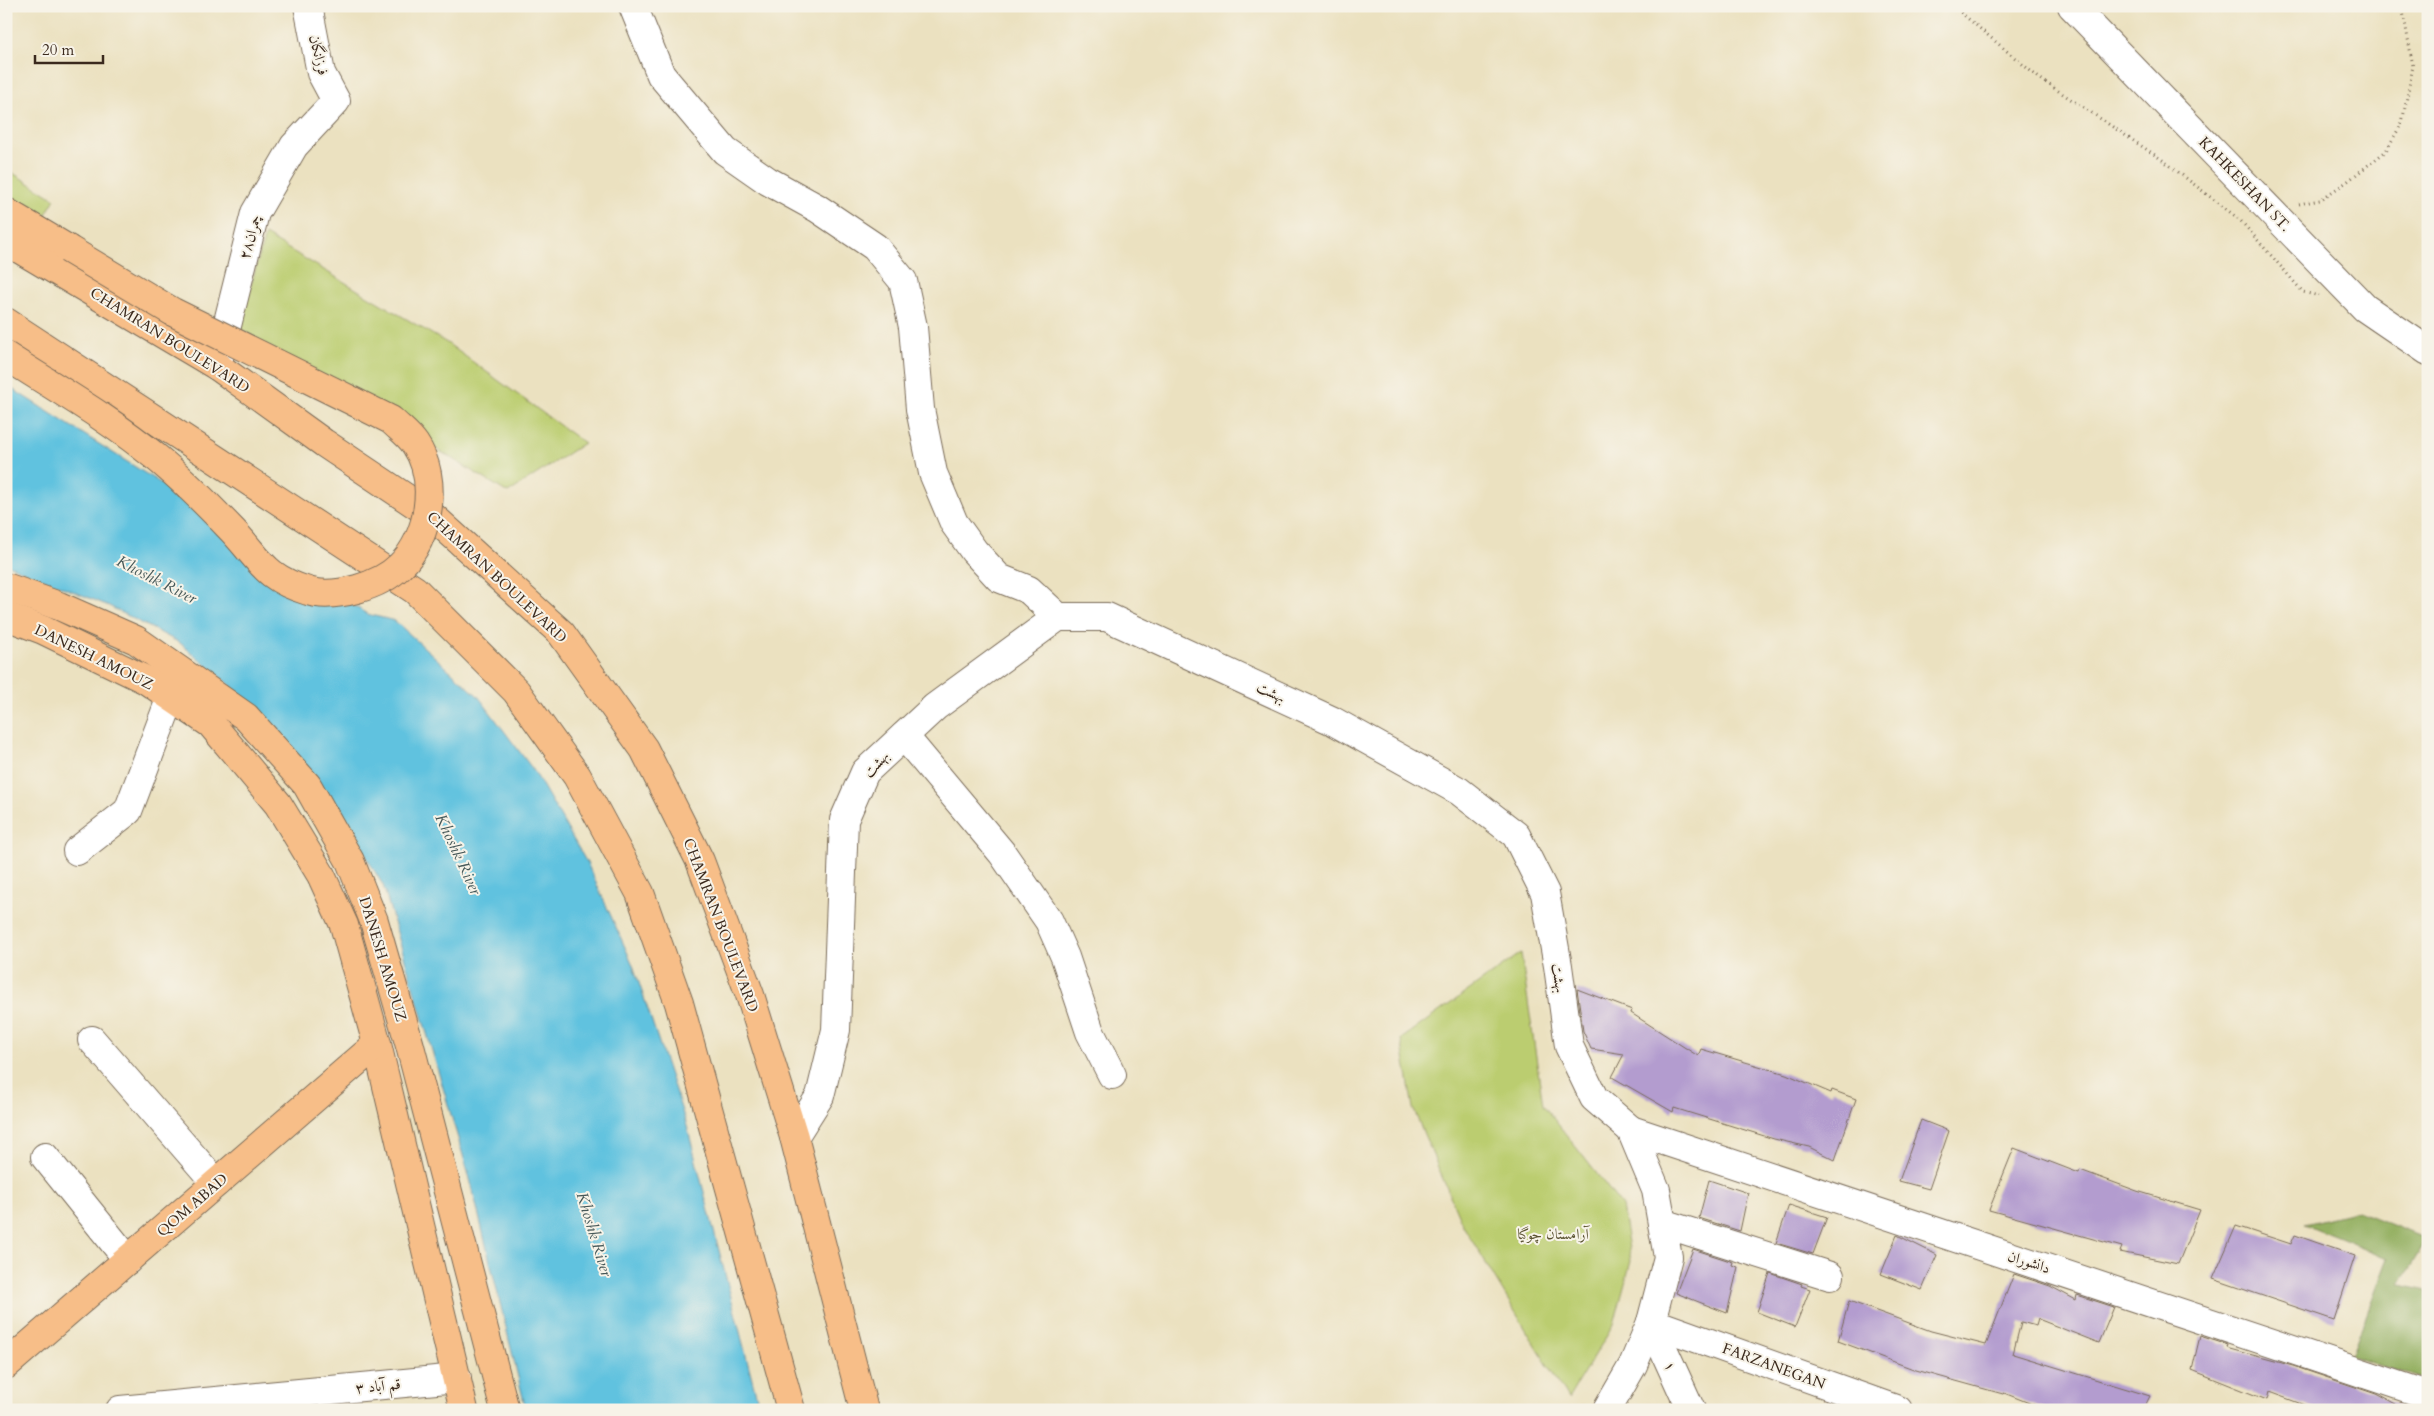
<svg xmlns="http://www.w3.org/2000/svg" width="2434" height="1416" viewBox="0 0 2434 1416" font-family="Cardo,Amiri,serif">
  <style>
    .green { fill: #bbcd70; stroke: #7b7c47 }
    .forest { fill: #94b062; stroke: #686d40 }
    .water { fill: #60c2df; stroke: #4e767e }
    .building { fill: #b39ccf }
    .lines { fill: none; stroke-linecap: round; stroke-linejoin: round }
    .minor-casing { stroke: #796a57; stroke-width: 30 }
    .major-casing { stroke: #796a57; stroke-width: 30 }
    .path { stroke: #796a57; stroke-width: 3; stroke-dasharray: 1 4; stroke-linecap: butt }
    .minor { stroke: #fff; stroke-width: 28 }
    .major { stroke: #f7be88; stroke-width: 28 }
    .major-bridge-casing { stroke: #796a57; stroke-width: 30; stroke-linecap: butt }
    .major-bridge { stroke: #f7be88; stroke-width: 28 }
    .labels { text-anchor: middle; stroke-width: 4; stroke-linejoin: round; paint-order: stroke }
    .street-label { font-size: 15px; fill: #3b2a1e; stroke: #f7f3e8 }
    .park-label { font-size: 15px; fill: #5b5332; stroke: #f7f3e8 }
    .water-label { font-size: 16px; font-style: italic; fill: #465858; stroke: #f7f3e8 }
  </style>
  <rect width="100%" height="100%" fill="#f7f3e8"/>
  <filter id="ink" filterUnits="userSpaceOnUse"><feTurbulence type="fractalNoise" baseFrequency=".02" numOctaves="2"/><feDisplacementMap in="SourceGraphic" scale="10" xChannelSelector="R" yChannelSelector="G"/><feConvolveMatrix kernelMatrix="1 2 1 2 8 2 1 2 1" color-interpolation-filters="sRGB"/></filter>
  <filter id="wash" filterUnits="userSpaceOnUse"><feTurbulence type="fractalNoise" baseFrequency=".0096" numOctaves="4" result="noise"/><feDisplacementMap in="SourceGraphic" scale="20" xChannelSelector="R" yChannelSelector="G"/><feGaussianBlur stdDeviation="1.12" result="paint"/><feColorMatrix in="noise" values="0 0 0 0 0 0 0 0 0 0 0 0 0 0 0 0 0 1.4 0 .05"/><feComposite in="paint" operator="in"/></filter>
  <g filter="url(#wash)">
    <rect width="100%" height="100%" fill="#ebe1c0"/>
    <g class="green">
      <polygon points="6,169 55,199 42,221 6,201"/>
      <polygon points="265,235 447,343 584,443 508,493 239,328"/>
      <polygon points="1521,953 1543,1105 1622,1206 1631,1261 1614,1324 1568,1399 1462,1224 1413,1108 1401,1039"/>
    </g>
    <polygon class="forest" points="2358,1211 2427,1239 2400,1284 2428,1290 2428,1381 2351,1356 2388,1258 2305,1224"/>
    <polygon class="water" points="6,385 367,614 395,621 478,696 534,771 587,863 633,965 687,1126 760,1410 526,1410 470,1179 383,885 341,815 260,711 180,643 109,606 6,564"/>
    <g id="blocks">
      <g class="building">
        <polygon points="1577,989 1632,1010 1631,1013 1698,1056 1701,1049 1786,1074 1831,1093 1832,1090 1856,1099 1835,1160 1809,1147 1774,1139 1674,1108 1673,1112 1612,1077 1624,1054 1591,1049 1583,1031"/>
        <polygon points="1921,1120 1949,1131 1929,1189 1899,1181"/>
        <polygon points="2014,1148 2079,1173 2080,1170 2137,1191 2200,1210 2178,1264 2120,1252 2122,1247 1989,1210"/>
        <polygon points="1709,1180 1748,1193 1740,1231 1699,1218"/>
        <polygon points="1789,1205 1827,1217 1813,1254 1776,1243"/>
        <polygon points="2236,1226 2291,1244 2295,1235 2355,1256 2334,1320 2213,1279"/>
        <polygon points="1897,1235 1937,1255 1922,1290 1881,1274"/>
        <polygon points="1693,1249 1733,1262 1732,1265 1738,1267 1727,1313 1676,1293"/>
        <polygon points="1770,1273 1802,1284 1801,1286 1810,1289 1795,1327 1757,1312"/>
        <polygon points="2014,1274 2050,1286 2076,1300 2077,1295 2114,1307 2099,1343 2038,1319 2036,1326 2021,1322 2013,1354 2150,1396 2143,1410 2047,1410 2004,1393 2003,1394 1916,1370 1838,1341 1849,1301 1931,1331 1986,1345"/>
        <polygon points="2200,1336 2228,1345 2227,1348 2293,1366 2376,1394 2406,1410 2318,1410 2269,1392 2267,1400 2192,1370"/>
      </g>
    </g>
  </g>
  <g filter="url(#ink)">
    <use href="#blocks" fill-opacity="0" stroke="#796a57" stroke-width="1"/>
    <g class="lines">
      <g class="minor-casing">
        <g id="minor">
          <polyline points="633,6 661,75 725,151 768,181 817,208 875,247 903,281 913,327 920,409 933,473 954,523 974,551 999,578 1029,590 1058,617"/>
          <polyline points="2072,6 2365,308 2428,351"/>
          <polyline points="217,366 255,213 294,146 336,101 321,73 308,6"/>
          <polyline points="904,736 1002,853 1049,921 1065,957 1090,1032 1112,1075"/>
          <polyline points="77,851 128,811 171,697"/>
          <polyline points="92,1040 216,1183"/>
          <polyline points="1631,1130 2428,1395"/>
          <polyline points="794,1137 820,1096 836,1030 844,820 865,772 935,707 1058,617 1107,617 1333,721 1459,791 1516,835 1545,893 1558,966 1569,1046 1594,1098 1631,1130 1656,1190 1668,1257 1651,1322 1633,1365 1607,1410"/>
          <polyline points="45,1157 128,1260"/>
          <polyline points="1662,1223 1830,1276"/>
          <polyline points="1651,1322 1898,1410"/>
          <polyline points="1651,1322 1691,1410"/>
          <polyline points="120,1410 457,1378"/>
        </g>
      </g>
      <g class="major-casing">
        <g id="major">
          <polyline points="6,212 68,249"/>
          <polyline points="6,241 217,366 324,443 430,514 561,633 644,749 700,861 750,995 794,1137 864,1410"/>
          <polyline points="6,322 415,590 516,691 577,776 640,893 679,1003 791,1410"/>
          <polyline points="6,587 59,606 136,640 246,717 307,785 350,861 374,921 410,1046 505,1410"/>
          <polyline points="6,616 43,630 146,680 211,724 278,804 321,875 344,925 377,1044 464,1410"/>
          <polyline points="6,1365 377,1044"/>
        </g>
      </g>
      <g class="path">
        <polyline points="1953,6 2039,78 2164,161 2240,220 2303,292 2319,296"/>
        <polyline points="2299,204 2320,200 2348,181 2386,151 2402,123 2413,66 2402,6"/>
      </g>
      <use href="#minor" class="minor"/>
      <use href="#major" class="major"/>
      <g class="major-bridge-casing">
        <path id="major-bridge" d="M6,356C57,389 110,419 157,458C184,480 209,506 233,531C261,561 265,578 308,591C323,596 342,593 357,589C371,585 389,577 400,566C430,538 439,479 415,444C409,435 399,428 391,420L173,312L68,249"/>
      </g>
      <use href="#major-bridge" class="major-bridge"/>
    </g>
  </g>
  <g class="labels">
    <g class="street-label">
      <text transform="translate(319 55) rotate(76)" y="5">فرزانگان</text>
      <text transform="translate(2245 184) rotate(46)" y="5">KAHKESHAN ST.</text>
      <text transform="translate(250 237) rotate(-74)" y="5">چمران۲۸</text>
      <text transform="translate(170 340) rotate(32)" y="5">CHAMRAN BOULEVARD</text>
      <text transform="translate(497 577) rotate(43)" y="5">CHAMRAN BOULEVARD</text>
      <text transform="translate(94 657) rotate(26)" y="5">DANESH AMOUZ</text>
      <text transform="translate(1271 692) rotate(25)" y="5">بهشت</text>
      <text transform="translate(876 764) rotate(-48)" y="5">بهشت</text>
      <text transform="translate(721 925) rotate(69)" y="5">CHAMRAN BOULEVARD</text>
      <text transform="translate(383 959) rotate(73)" y="5">DANESH AMOUZ</text>
      <text transform="translate(1559 978) rotate(82)" y="5">بهشت</text>
      <text transform="translate(192 1205) rotate(-41)" y="5">QOM ABAD</text>
      <text transform="translate(2029 1262) rotate(18)" y="5">دانشوران</text>
      <text transform="translate(1670 1366) rotate(66)" y="5">۱</text>
      <text transform="translate(1774 1366) rotate(20)" y="5">FARZANEGAN</text>
      <text transform="translate(378 1386) rotate(-6)" y="5">۳ قم آباد</text>
    </g>
    <g class="park-label">
      <text x="1553" y="1239">آرامستان چوگیا</text>
    </g>
    <g class="water-label">
      <text transform="translate(157 579) rotate(27)" y="6">Khoshk River</text>
      <text transform="translate(459 854) rotate(65)" y="6">Khoshk River</text>
      <text transform="translate(595 1234) rotate(73)" y="6">Khoshk River</text>
    </g>
  </g>
  <rect width="2434" height="1416" fill="none" stroke="#f7f3e8" stroke-width="25"/>
  <path d="M35 55v8h68v-8" fill="none" stroke="#3b2a1e" stroke-width="2.5"/>
  <text x="42" y="55" font-size="15" fill="#3b2a1e" stroke="#f7f3e8" stroke-width="4" paint-order="stroke">20 m</text>
</svg>
